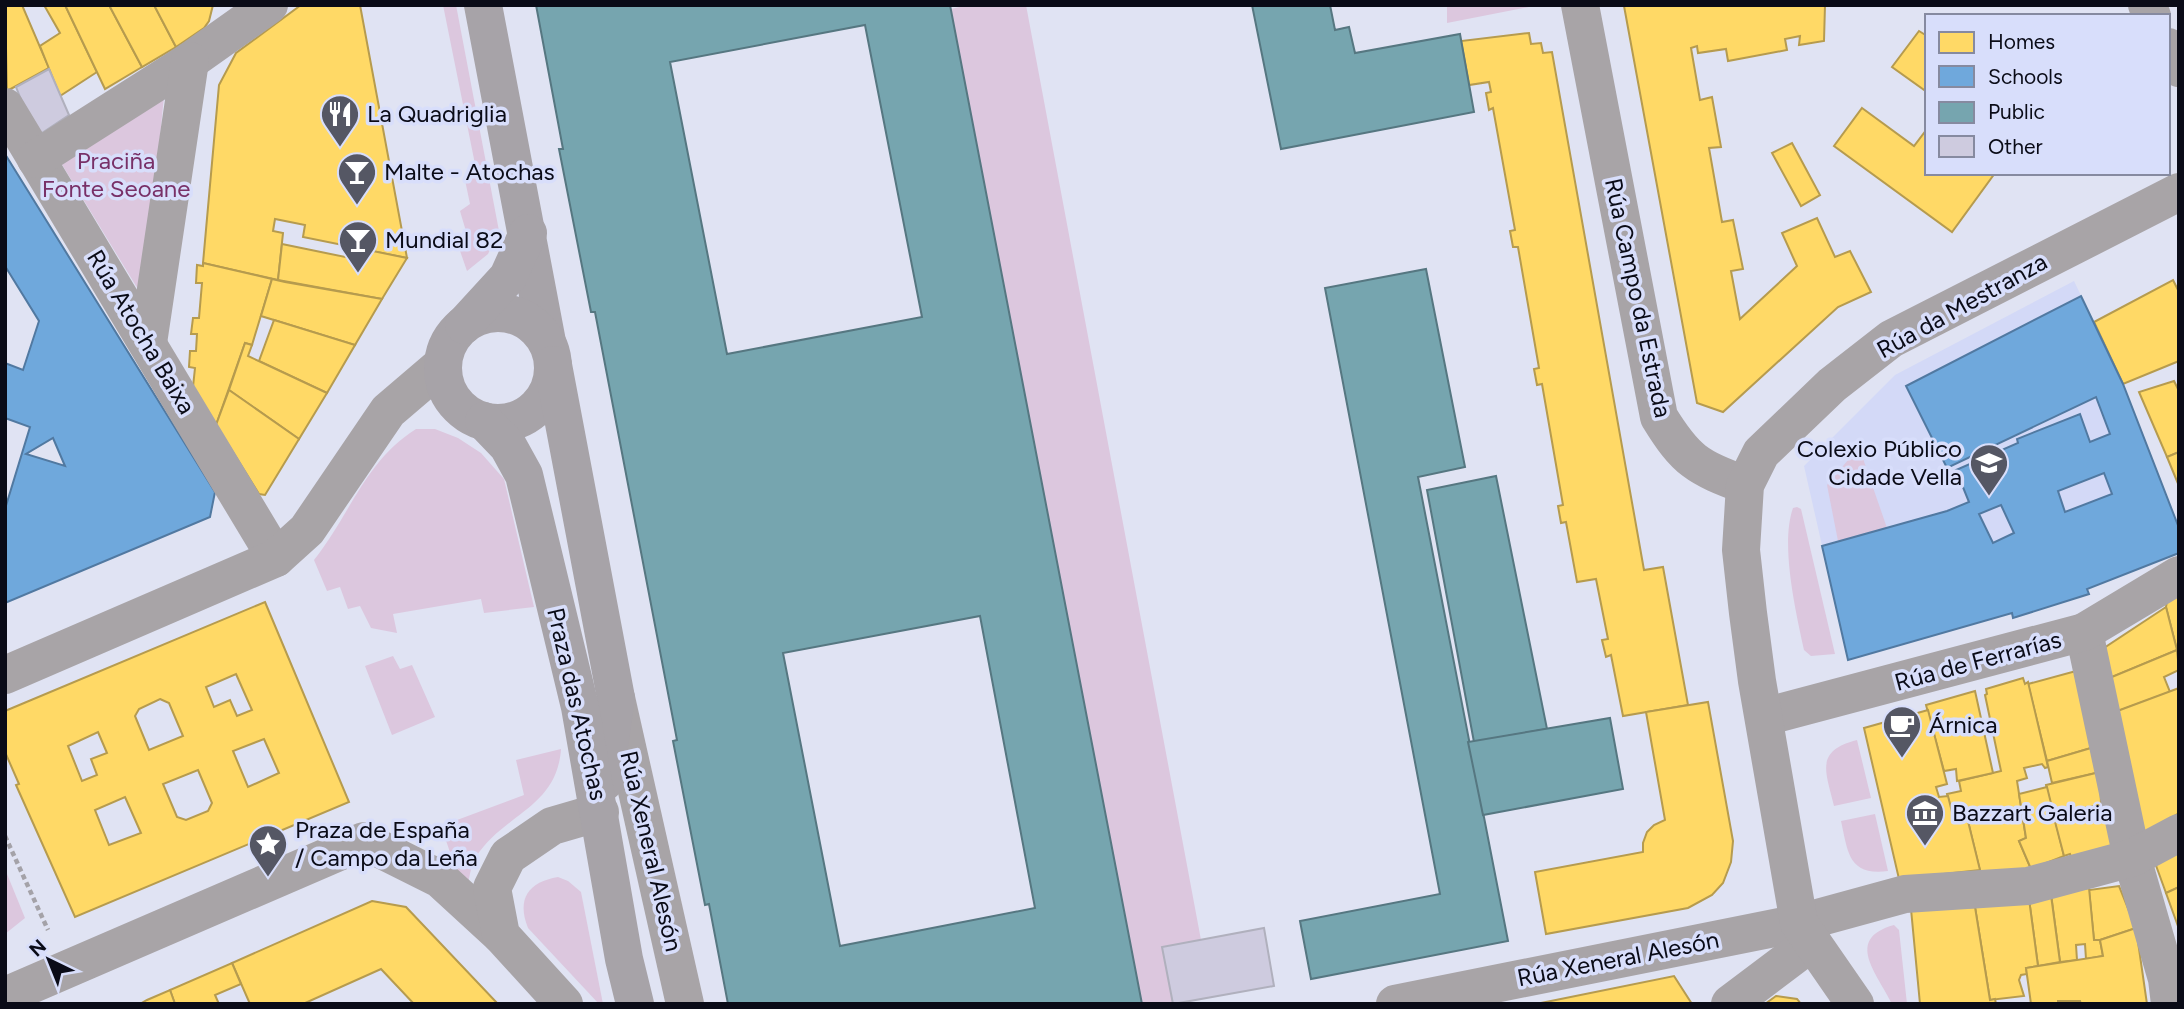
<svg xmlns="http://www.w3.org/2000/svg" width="2184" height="1009" viewBox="0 0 2184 1009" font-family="Figtree,sans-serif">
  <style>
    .built { fill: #d3d9f7 }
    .green { fill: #dcc7de }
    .homes { fill: #ffd966; stroke: #b69b4e; stroke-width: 2; fill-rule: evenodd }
    .schools { fill: #6fa8dc; stroke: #5179a1; stroke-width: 2; fill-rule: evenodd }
    .public { fill: #76a5af; stroke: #567781; stroke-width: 2; fill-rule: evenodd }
    .building { fill: #cecbdf; stroke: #b0b0bd; stroke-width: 2 }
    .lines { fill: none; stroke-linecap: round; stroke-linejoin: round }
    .path { stroke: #a4a2a8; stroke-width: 4.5; stroke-dasharray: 5 3.5; stroke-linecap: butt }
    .street { stroke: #a8a4a7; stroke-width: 38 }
    .secondary { stroke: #a7a3a8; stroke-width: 38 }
    .labels { text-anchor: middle; stroke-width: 7; stroke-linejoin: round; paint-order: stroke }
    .poi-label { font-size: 24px; fill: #0a0b17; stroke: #d8defb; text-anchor: start }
    .park-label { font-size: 24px; fill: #783068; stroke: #d8defb }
    .street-label { font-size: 24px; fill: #0a0b17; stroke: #d8defb }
  </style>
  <rect width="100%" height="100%" fill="#e0e3f3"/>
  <polygon class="built" points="2074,281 2123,384 2179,553 2088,589 2089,594 2013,618 2011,613 1848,660 1804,466 1895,375"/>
  <g class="green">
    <polygon points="443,5 456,5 499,231 488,254 467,271 458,245 468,238 460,211 470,204 465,180 477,174"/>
    <polygon points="968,5 1026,5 1201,940 1162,947 1173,1004 1142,1004 951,9"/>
    <polygon points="1447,5 1539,5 1447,23"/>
    <polygon points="164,96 144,299 61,163"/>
    <path d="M416,429H435L458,438L481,453L504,479L534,607L484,613L481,599L393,614L397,633L371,628L360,606L348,609L340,587L327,591L314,560C350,515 365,461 416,429Z"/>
    <polygon points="1859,447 1887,528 1838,541 1827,485"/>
    <path d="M1797,507L1801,509L1835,654L1811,656L1804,650C1796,612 1780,545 1793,508Z"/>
    <polygon points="393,656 400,669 412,665 435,717 392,735 365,666"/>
    <path d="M1857,740L1871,798L1834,806C1826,772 1814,751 1857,740Z"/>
    <path d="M561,749C557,808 503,814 476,857C471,865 470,875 468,884L436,866L453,861L441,826L524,795L516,760Z"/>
    <path d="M1875,814L1888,871C1848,876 1848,852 1841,821Z"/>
    <polygon points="5,869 25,918 5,934"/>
    <path d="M558,877L568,881L581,892L603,1004H599L528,928C516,898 529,882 558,877Z"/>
    <path d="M1894,925L1899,930L1907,1004H1892C1877,973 1844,939 1894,925Z"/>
  </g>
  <g class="homes">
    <polygon points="5,5 22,5 49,68 7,91"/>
    <polygon points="44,5 65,5 97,72 60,96 40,46 60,33"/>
    <polygon points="65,5 109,5 142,67 105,89"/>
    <polygon points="109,5 154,5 176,47 142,67"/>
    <polygon points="154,5 213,5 209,21 204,28 176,47"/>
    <polygon points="301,5 360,5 407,258 303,237 305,225 275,219 273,231 283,233 278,280 203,263 219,85 236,53"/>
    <polygon points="1825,5 1824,41 1799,45 1800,36 1785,39 1787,50 1728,61 1726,49 1698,53 1697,46 1691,48 1700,100 1712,97 1721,147 1709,148 1722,222 1733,220 1743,269 1731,271 1740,319 1797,266 1782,233 1817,218 1835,257 1850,251 1871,292 1838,307 1723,412 1697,403 1624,6"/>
    <polygon points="1919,31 1927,36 1927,92 1892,67"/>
    <polygon points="1529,33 1531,44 1541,43 1543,53 1552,52 1644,570 1663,567 1688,705 1623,716 1611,655 1606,657 1602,640 1608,639 1596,579 1577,582 1566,522 1561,523 1558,506 1563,505 1542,384 1537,385 1534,369 1539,368 1518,247 1513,247 1510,231 1515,230 1493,108 1489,110 1486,93 1491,92 1489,82 1469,85 1461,41"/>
    <polygon points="1862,108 1914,146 1927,129 1927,173 1995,173 1952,232 1834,146"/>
    <polygon points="1792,143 1820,195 1801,206 1772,153"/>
    <polygon points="282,244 350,258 358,248 407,258 382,299 278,280"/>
    <polygon points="203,263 272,279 252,345 245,343 216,425 193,387 195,368 189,367 190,351 196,351 197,334 191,334 193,318 199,318 202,283 196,283 197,265 203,266"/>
    <polygon points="272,279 285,282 382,299 355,345 261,316"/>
    <polygon points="2173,280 2179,292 2179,361 2123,384 2094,322"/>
    <polygon points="274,320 355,345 327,393 259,361"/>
    <polygon points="245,343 252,345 248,356 327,393 299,439 229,390"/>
    <polygon points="2174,381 2179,391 2179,452 2167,457 2139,392"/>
    <polygon points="229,390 299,439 265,495 259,494 216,425"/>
    <polygon points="2179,452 2179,486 2167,457"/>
    <polygon points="2179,593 2179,658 2166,607 2167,601"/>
    <path d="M265,602L349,802L75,917L16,785L19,784L5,752V711ZM236,674L252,710L237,716L230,700L214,707L206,687ZM160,699L169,703L183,736L149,750L135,716L139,709ZM98,732L107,753L91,759L97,775L82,781L68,746ZM264,739L279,773L248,787L233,751ZM198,770L212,803L208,811L186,820L177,817L163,784ZM125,797L141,833L109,845L95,810Z"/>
    <polygon points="2166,607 2177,650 2107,679 2101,650"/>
    <polygon points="2177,650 2179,670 2164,677 2170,692 2113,713 2107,679"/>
    <polygon points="2076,671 2091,748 2047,761 2028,684"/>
    <polygon points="2023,678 2025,684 2028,682 2048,767 2045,768 2042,764 2024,768 2027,778 2017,781 2026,838 2019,841 2031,869 1981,875 1965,809 1952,812 1947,794 1961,791 1959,781 2001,771 1985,695 1987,694 1986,689"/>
    <polygon points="2179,688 2179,813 2141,836 2112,713"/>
    <polygon points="1975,691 1993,773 1957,781 1956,769 1944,771 1926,705"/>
    <polygon points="1708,702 1733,841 1731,862 1723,883 1712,895 1688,908 1546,934 1535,872 1643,852 1643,843 1647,832 1654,825 1665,820 1646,712"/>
    <polygon points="1928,710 1947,784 1936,787 1939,797 1948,796 1952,812 1965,809 1980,870 1899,879 1864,728"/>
    <polygon points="2091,748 2100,772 2052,783 2047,761"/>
    <polygon points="2100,772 2101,805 2053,814 2046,785"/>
    <polygon points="2047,787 2064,856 2031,869 2019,841 2026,838 2019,794"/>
    <polygon points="2106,804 2117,845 2071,857 2070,854 2064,856 2053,814"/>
    <polygon points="2179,847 2179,887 2166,893 2154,860"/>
    <polygon points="2119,886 2136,928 2100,940 2094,940 2089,890"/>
    <polygon points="2179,887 2179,929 2166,893"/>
    <polygon points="2089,888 2094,940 2100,940 2103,956 2086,959 2085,944 2076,945 2077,960 2060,962 2051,894"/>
    <polygon points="2051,895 2060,962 2038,966 2029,899"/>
    <polygon points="2029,899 2038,966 2026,968 2027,974 2021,975 2019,980 2024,996 1990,1000 1975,907"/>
    <polygon points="372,901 406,907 498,1004 414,1004 381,969 303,1004 250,1004 232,963"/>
    <polygon points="1975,907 1990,1000 1995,999 1996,1004 1920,1004 1911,909"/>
    <polygon points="2136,928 2147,1004 2081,1004 2080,1001 2058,1001 2058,1004 2031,1004 2026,968 2103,956 2100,940"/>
    <polygon points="232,963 241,984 215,995 219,1004 175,1004 170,990"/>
    <polygon points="1674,976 1692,1004 1536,1004"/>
    <polygon points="170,990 175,1004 140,1004 147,1000"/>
    <polygon points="1776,996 1797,999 1801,1004 1765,1004"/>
  </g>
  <g class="schools">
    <path d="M5,154L215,492L210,517L5,603V509L30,427L5,418V363L23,370L39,321L5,266ZM53,438L65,466L26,454Z"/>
    <path d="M2081,296L2123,384L2179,528V553L2087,589L2089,594L2013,618L2012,613L1848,660L1822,546L1947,511L1969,502L1956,470L2018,443L2017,439L2080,414L2090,442L2110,434L2096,397L1947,468L1906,386ZM2104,473L2112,494L2065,512L2058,491ZM2001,505L2014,533L1993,543L1979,514Z"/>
  </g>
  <g class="public">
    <path d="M536,5H950L1142,1004H728L709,904L705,905L673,741L677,740L595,312H591L559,149H563ZM865,25L922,317L727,354L670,62ZM980,616L1035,908L840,946L783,653Z"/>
    <polygon points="1252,5 1330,5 1335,30 1349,27 1355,53 1460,34 1474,112 1281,149"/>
    <polygon points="1426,269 1465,467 1418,477 1508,941 1311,979 1300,921 1440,894 1325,288"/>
    <polygon points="1496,476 1547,729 1474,742 1427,490"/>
    <polygon points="1610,718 1623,789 1483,815 1468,742"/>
  </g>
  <g class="building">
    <polygon points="49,69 69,115 36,137 16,87"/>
    <polygon points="1264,928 1274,986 1173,1004 1162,947"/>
  </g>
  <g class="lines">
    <polyline class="path" points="5,836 48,930"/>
    <g class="street">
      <path d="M1580,5L1659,417C1686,461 1697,467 1745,485"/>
      <polyline points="2147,5 2152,16"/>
      <polyline points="2168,47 2179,68"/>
      <polyline points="5,107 276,558"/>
      <polyline points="36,159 190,61 269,5"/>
      <polyline points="148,343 190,61"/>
      <polyline points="2084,632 2132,858 2167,979 2170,1004"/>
      <polyline points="5,675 276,558 307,530 388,411 443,364"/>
      <polyline points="616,698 685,1004"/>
      <polyline points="1764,717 2084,632 2179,575"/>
      <polyline points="5,996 364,841 440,879 501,935"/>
      <polyline points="564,1004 501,935 492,888 508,856 552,826 600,812"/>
      <polyline points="1395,1004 1799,923 1905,894 2028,886 2132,858 2179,833"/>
      <polyline points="1730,1004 1812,942"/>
      <polyline points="1855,1004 1799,923 1757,681 1748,613 1741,550 1745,485 1761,453 1832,385 1891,339 2179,192"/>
    </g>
    <g class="secondary">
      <polyline points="483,5 547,342"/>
      <circle cx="498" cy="368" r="55"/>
      <polyline points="464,325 508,277 528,233"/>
      <polyline points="553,365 616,698 604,782"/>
      <polyline points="484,421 508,446 524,475 580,707 624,959 635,1004"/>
    </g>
  </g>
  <defs>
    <g id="restaurant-pin" transform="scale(2.0125)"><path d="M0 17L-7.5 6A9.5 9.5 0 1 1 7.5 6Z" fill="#555764" stroke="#d8defb"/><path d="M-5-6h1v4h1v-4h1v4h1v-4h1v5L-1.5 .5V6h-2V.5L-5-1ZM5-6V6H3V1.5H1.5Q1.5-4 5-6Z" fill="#fff"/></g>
    <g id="bar-pin" transform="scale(2.0125)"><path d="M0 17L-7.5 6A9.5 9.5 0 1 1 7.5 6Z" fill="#555764" stroke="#d8defb"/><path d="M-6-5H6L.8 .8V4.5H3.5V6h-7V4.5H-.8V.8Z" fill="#fff"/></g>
    <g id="school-pin" transform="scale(2.0125)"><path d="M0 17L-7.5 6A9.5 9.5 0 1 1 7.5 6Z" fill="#555764" stroke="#d8defb"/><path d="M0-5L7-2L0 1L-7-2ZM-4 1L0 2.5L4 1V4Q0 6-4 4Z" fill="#fff"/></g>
    <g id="cafe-pin" transform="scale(2.0125)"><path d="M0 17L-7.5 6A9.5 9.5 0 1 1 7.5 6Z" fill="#555764" stroke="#d8defb"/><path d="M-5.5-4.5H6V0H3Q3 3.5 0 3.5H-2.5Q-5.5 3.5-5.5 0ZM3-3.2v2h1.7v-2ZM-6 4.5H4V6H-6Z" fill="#fff"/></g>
    <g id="museum-pin" transform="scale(2.0125)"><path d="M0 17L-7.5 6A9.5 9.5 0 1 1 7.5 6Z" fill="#555764" stroke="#d8defb"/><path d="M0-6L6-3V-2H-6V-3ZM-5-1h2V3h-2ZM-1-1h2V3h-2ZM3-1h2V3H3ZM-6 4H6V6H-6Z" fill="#fff"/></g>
    <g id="sight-pin" transform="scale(2.0125)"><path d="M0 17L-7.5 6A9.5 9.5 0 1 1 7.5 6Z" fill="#555764" stroke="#d8defb"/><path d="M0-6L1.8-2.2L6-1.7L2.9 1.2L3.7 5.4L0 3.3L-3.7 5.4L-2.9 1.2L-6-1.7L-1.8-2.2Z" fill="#fff"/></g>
  </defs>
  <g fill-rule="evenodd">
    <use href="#restaurant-pin" x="340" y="114"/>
    <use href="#bar-pin" x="357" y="172"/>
    <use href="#bar-pin" x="358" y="240"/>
    <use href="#school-pin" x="1989" y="463"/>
    <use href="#cafe-pin" x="1902" y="725"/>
    <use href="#museum-pin" x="1925" y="813"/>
    <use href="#sight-pin" x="268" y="844"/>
  </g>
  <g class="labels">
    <g class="poi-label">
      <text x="367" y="122">La Quadriglia</text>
      <text x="384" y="180">Malte - Atochas</text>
      <text x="385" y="248">Mundial 82</text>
      <text x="1962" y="457" text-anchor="end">Colexio Público<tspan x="1962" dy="28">Cidade Vella</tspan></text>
      <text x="1929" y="733">Árnica</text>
      <text x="1952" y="821">Bazzart Galeria</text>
      <text x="295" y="838">Praza de España<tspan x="295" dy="28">/ Campo da Leña</tspan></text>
    </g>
    <g class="park-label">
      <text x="116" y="169">Praciña<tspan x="116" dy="28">Fonte Seoane</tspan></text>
    </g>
    <g class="street-label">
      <text transform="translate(1638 298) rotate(78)" y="8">Rúa Campo da Estrada</text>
      <text transform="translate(1962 306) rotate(-29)" y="8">Rúa da Mestranza</text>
      <text transform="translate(141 332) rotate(59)" y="8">Rúa Atocha Baixa</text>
      <text transform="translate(1978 661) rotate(-15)" y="8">Rúa de Ferrarías</text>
      <text transform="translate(577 704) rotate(77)" y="8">Praza das Atochas</text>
      <text transform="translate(651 851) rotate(77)" y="8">Rúa Xeneral Alesón</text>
      <text transform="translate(1618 959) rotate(-11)" y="8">Rúa Xeneral Alesón</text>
    </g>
  </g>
  <rect width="2184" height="1009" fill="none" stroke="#0a0b17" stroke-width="14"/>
  <rect x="1925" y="14" width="245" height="161" fill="#d8defb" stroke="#868aa0" stroke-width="2"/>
  <rect x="1939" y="32" width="35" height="21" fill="#ffd966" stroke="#868aa0" stroke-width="2"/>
  <text x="1988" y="49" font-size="21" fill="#0a0b17">Homes</text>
  <rect x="1939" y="66" width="35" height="21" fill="#6fa8dc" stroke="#868aa0" stroke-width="2"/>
  <text x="1988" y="84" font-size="21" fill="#0a0b17">Schools</text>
  <rect x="1939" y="102" width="35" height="21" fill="#76a5af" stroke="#868aa0" stroke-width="2"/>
  <text x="1988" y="119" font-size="21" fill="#0a0b17">Public</text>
  <rect x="1939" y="136" width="35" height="21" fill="#cecbdf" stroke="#868aa0" stroke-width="2"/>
  <text x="1988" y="154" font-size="21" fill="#0a0b17">Other</text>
  <g transform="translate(49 960) rotate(317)" stroke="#d8defb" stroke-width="5" paint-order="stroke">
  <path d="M0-5L12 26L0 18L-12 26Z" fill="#0a0b17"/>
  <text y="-10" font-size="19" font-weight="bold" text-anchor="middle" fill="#0a0b17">N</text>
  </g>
</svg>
